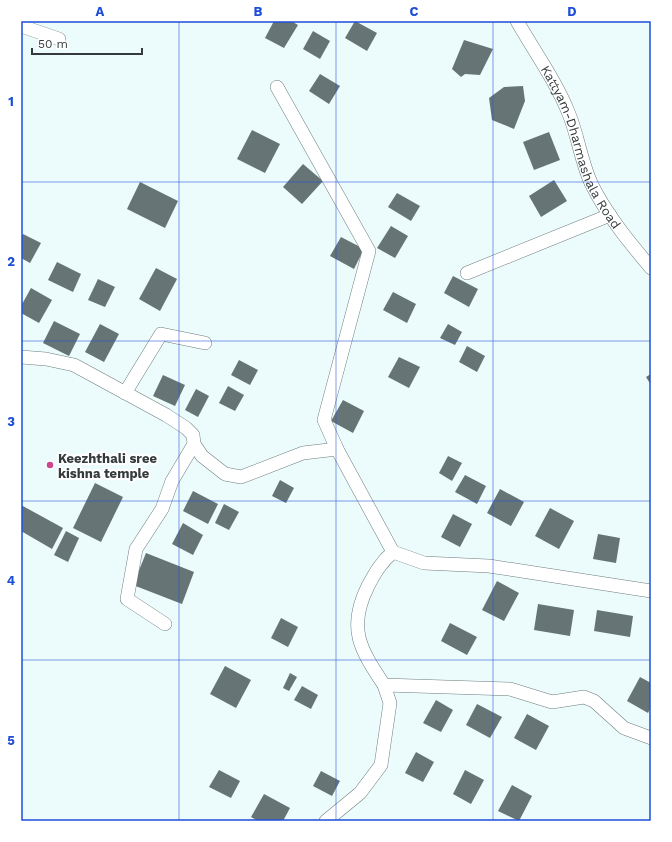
<svg xmlns="http://www.w3.org/2000/svg" width="672" height="842" viewBox="0 0 672 842" font-family="'Work Sans',sans-serif">
  <style>
    .building { fill: #677475 }
    .lines { fill: none; stroke-linecap: round; stroke-linejoin: round }
    .minor-casing { stroke: #6f7d7e; stroke-width: 14 }
    .minor { stroke: #fff; stroke-width: 13 }
    .grid { fill: none; stroke: #1d4ed8; stroke-width: 1; stroke-opacity: 0.55 }
    .poi-dot { fill: #cb468a; stroke: #fff; stroke-width: 1.5 }
    .labels { text-anchor: middle; stroke-width: 4; stroke-linejoin: round; paint-order: stroke }
    .street-label { font-size: 13px; fill: #353b3c; stroke: #fff }
    .poi-label { font-size: 13px; font-weight: bold; fill: #353b3c; stroke: #fff; text-anchor: start }
    .neatline { fill: none; stroke: #1d4ed8; stroke-width: 1.5 }
    .grid-label { font-size: 13px; text-anchor: middle; font-weight: bold; fill: #1d4ed8 }
  </style>
  <rect width="100%" height="100%" fill="#ecfbfc"/>
  <g class="building">
    <polygon points="274,21 291,21 298,25 284,48 265,38"/>
    <polygon points="355,21 377,33 367,51 345,38"/>
    <polygon points="313,31 330,41 320,59 303,49"/>
    <polygon points="464,40 493,49 480,75 465,74 461,77 452,69"/>
    <polygon points="320,74 340,86 329,104 309,91"/>
    <polygon points="523,86 525,101 514,129 492,120 489,98 504,87"/>
    <polygon points="252,130 280,144 265,173 237,159"/>
    <polygon points="549,132 560,160 534,170 523,142"/>
    <polygon points="303,164 323,181 302,204 283,187"/>
    <polygon points="554,180 567,201 541,217 529,196"/>
    <polygon points="140,182 178,201 165,228 127,209"/>
    <polygon points="397,193 420,206 411,221 388,207"/>
    <polygon points="391,226 408,236 395,258 377,248"/>
    <polygon points="23,234 41,243 30,263 21,258 21,238"/>
    <polygon points="341,237 364,249 354,269 330,256"/>
    <polygon points="57,262 81,274 73,292 48,280"/>
    <polygon points="156,268 177,279 160,311 139,299"/>
    <polygon points="453,276 478,289 469,307 444,293"/>
    <polygon points="98,279 115,287 105,307 88,300"/>
    <polygon points="31,288 52,300 39,323 21,313 21,306"/>
    <polygon points="393,292 416,304 407,323 383,310"/>
    <polygon points="54,321 80,334 69,356 43,343"/>
    <polygon points="100,324 119,334 104,362 85,352"/>
    <polygon points="448,324 462,332 455,345 440,338"/>
    <polygon points="467,346 485,356 477,372 459,362"/>
    <polygon points="399,357 420,367 409,388 388,377"/>
    <polygon points="239,360 258,370 250,385 231,375"/>
    <polygon points="651,374 651,385 646,377"/>
    <polygon points="163,375 185,385 175,406 153,396"/>
    <polygon points="228,386 244,395 235,411 219,403"/>
    <polygon points="196,389 209,396 198,417 185,410"/>
    <polygon points="343,400 364,411 353,433 331,421"/>
    <polygon points="448,456 462,463 452,481 439,473"/>
    <polygon points="465,475 486,486 477,504 455,492"/>
    <polygon points="280,480 294,488 286,503 272,496"/>
    <polygon points="95,483 123,497 101,542 73,528"/>
    <polygon points="500,489 524,502 511,526 487,513"/>
    <polygon points="193,491 218,504 208,524 183,511"/>
    <polygon points="224,504 239,512 229,530 215,523"/>
    <polygon points="21,505 63,528 52,549 21,531"/>
    <polygon points="550,508 574,521 559,549 535,536"/>
    <polygon points="453,514 472,524 460,547 441,537"/>
    <polygon points="183,523 203,535 193,555 172,544"/>
    <polygon points="66,531 79,538 68,562 54,555"/>
    <polygon points="598,534 620,538 616,563 593,559"/>
    <polygon points="146,553 194,572 182,604 133,585"/>
    <polygon points="497,581 519,593 504,621 482,610"/>
    <polygon points="538,604 574,610 570,636 534,630"/>
    <polygon points="597,610 633,616 630,637 594,631"/>
    <polygon points="281,618 298,627 288,647 271,638"/>
    <polygon points="450,623 477,637 467,655 441,641"/>
    <polygon points="225,666 251,680 236,708 210,694"/>
    <polygon points="290,673 297,677 289,691 283,688"/>
    <polygon points="640,677 651,683 651,707 648,713 627,701"/>
    <polygon points="302,686 318,695 311,709 294,700"/>
    <polygon points="436,700 453,710 441,732 423,723"/>
    <polygon points="477,704 502,717 490,738 466,725"/>
    <polygon points="527,714 549,726 536,750 514,738"/>
    <polygon points="416,752 434,762 423,782 405,773"/>
    <polygon points="219,770 240,781 231,798 209,787"/>
    <polygon points="465,770 484,780 471,804 453,794"/>
    <polygon points="321,771 340,781 332,796 313,786"/>
    <polygon points="512,785 532,796 519,821 498,811"/>
    <polygon points="264,794 290,808 283,821 258,821 251,817"/>
  </g>
  <g class="lines">
    <g class="minor-casing">
      <g id="minor">
        <path id="s1" d="M517,21C534,51 556,81 569,114C578,136 581,161 591,183C606,214 629,242 651,268"/>
        <polyline points="21,26 59,39"/>
        <polyline points="277,87 369,251 324,420 337,449"/>
        <polyline points="467,273 610,215"/>
        <polyline points="21,357 46,359 74,365 166,415 186,428 193,435 194,444 172,481 162,509 136,549 127,599 165,624"/>
        <polyline points="125,393 161,334 205,343"/>
        <polyline points="194,444 202,456 225,474 241,477 303,453 337,449 393,552"/>
        <path d="M651,591L489,566L424,563L393,552C381,562 375,573 368,586C347,628 360,649 384,685L510,689L552,702L584,697L594,701L624,728L651,738"/>
        <polyline points="326,821 360,793 381,765 390,703 384,685"/>
      </g>
    </g>
    <use href="#minor" class="minor"/>
  </g>
  <path class="grid" d="M179,21V821M336,21V821M493,21V821M21,182H651M21,341H651M21,501H651M21,660H651"/>
  <circle class="poi-dot" cx="50" cy="465" r="4"/>
  <g class="labels">
    <g class="street-label">
      <text dy="5" stroke="none"><textPath href="#s1" startOffset="142">Kattyam-Dharmashala Road</textPath></text>
    </g>
    <g class="poi-label">
      <text x="58" y="463">Keezhthali sree<tspan x="58" dy="15">kishna temple</tspan></text>
    </g>
  </g>
  <rect width="672" height="842" fill="none" stroke="#ffffff" stroke-width="44"/>
  <path d="M32 48v6h110v-6" fill="none" stroke="#353b3c" stroke-width="2"/>
  <text x="38" y="48" font-size="12" fill="#353b3c" stroke="#ffffff" stroke-width="3" paint-order="stroke">50 m</text>
  <rect x="22" y="22" width="628" height="798" class="neatline"/>
  <g class="grid-label">
    <text x="100" y="16">A</text>
    <text x="258" y="16">B</text>
    <text x="414" y="16">C</text>
    <text x="572" y="16">D</text>
    <text x="11" y="106">1</text>
    <text x="11" y="266">2</text>
    <text x="11" y="426">3</text>
    <text x="11" y="585">4</text>
    <text x="11" y="745">5</text>
  </g>
</svg>
